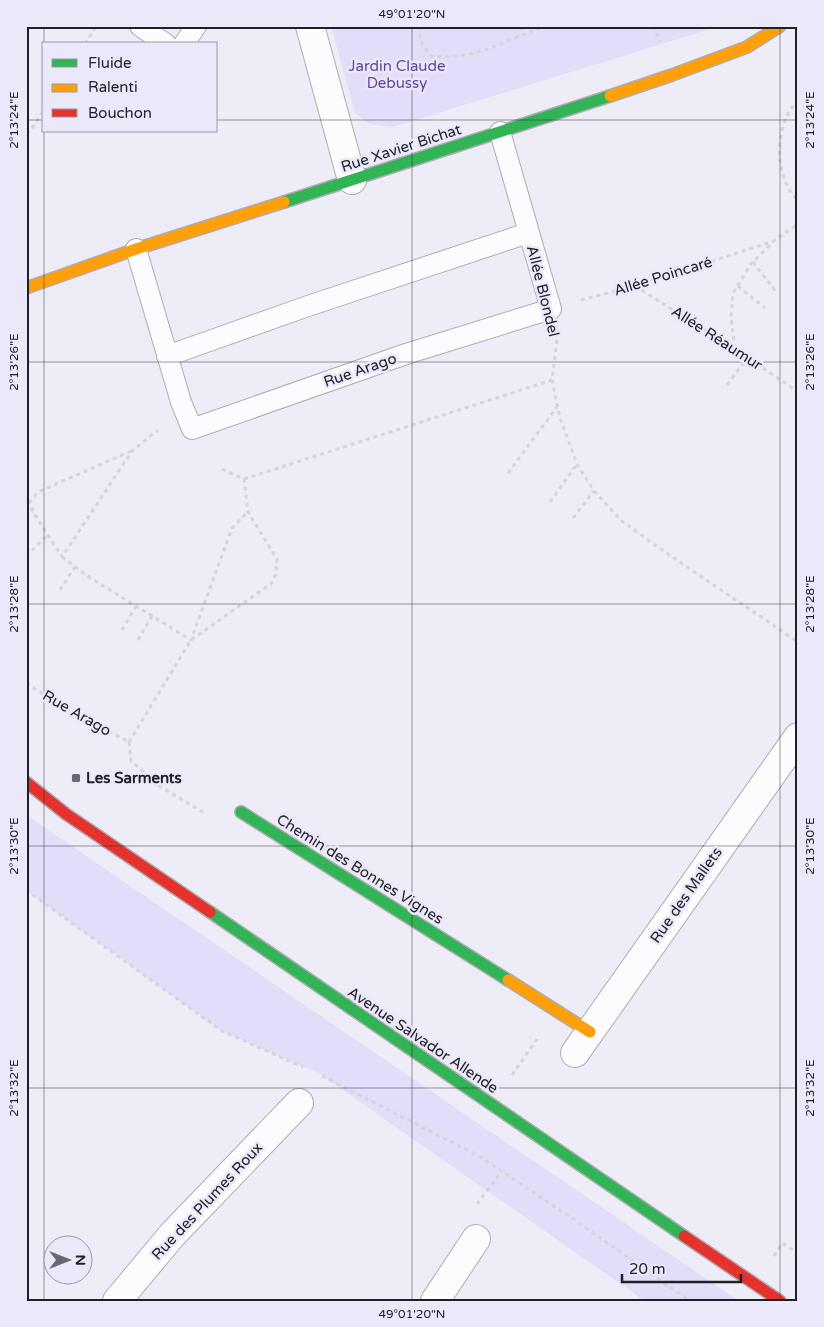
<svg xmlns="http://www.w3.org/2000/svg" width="824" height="1327" viewBox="0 0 824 1327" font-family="'Varela Round',sans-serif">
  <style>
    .green { fill: #e2ddf9 }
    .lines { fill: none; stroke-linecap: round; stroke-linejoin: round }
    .lane-casing { stroke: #aeacb3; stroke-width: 22 }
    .street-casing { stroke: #aeacb3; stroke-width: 30 }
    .fast-casing { stroke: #aeacb3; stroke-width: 14 }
    .slow-casing { stroke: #aeacb3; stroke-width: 14 }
    .jam-casing { stroke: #aeacb3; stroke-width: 14 }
    .path { stroke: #d5d5d7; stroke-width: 3; stroke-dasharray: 4 4; stroke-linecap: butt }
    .lane { stroke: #fcfcfe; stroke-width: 20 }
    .street { stroke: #fcfcfe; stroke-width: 28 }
    .fast { stroke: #30b455; stroke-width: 11 }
    .slow { stroke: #ff9f0a; stroke-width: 11 }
    .jam { stroke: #e5322d; stroke-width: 11 }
    .ticks { fill: none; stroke: #212026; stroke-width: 1; stroke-opacity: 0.45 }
    .poi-dot { fill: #69676f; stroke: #ebe8fa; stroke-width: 2 }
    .labels { text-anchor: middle; stroke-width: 5; stroke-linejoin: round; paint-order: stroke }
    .park-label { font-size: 15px; fill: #5d449d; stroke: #ebe8fa }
    .street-label { font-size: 15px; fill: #212026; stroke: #ebe8fa }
    .poi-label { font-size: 15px; font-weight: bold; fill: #212026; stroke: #ebe8fa; text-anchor: start }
    .neatline { fill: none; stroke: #212026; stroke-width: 2 }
    .ticks-label { font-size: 12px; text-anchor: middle; fill: #212026 }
  </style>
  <rect width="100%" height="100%" fill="#eeecf6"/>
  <g class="green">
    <polygon points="331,26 720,26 393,127 370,124 355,113"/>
    <polygon points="26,815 739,1301 645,1301 320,1074 222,1031 26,890"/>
  </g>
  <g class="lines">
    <g class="lane-casing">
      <g id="lane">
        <polyline points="140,26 166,44"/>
        <polyline points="184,44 196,26"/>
        <polyline points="136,249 181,402 192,429 406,354 551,309 500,132"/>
        <polyline points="167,356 308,306 528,233"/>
      </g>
    </g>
    <g class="street-casing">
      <g id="street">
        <polyline points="310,26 352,180"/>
        <polyline points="575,1053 798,737"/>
        <polyline points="117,1301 172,1235 299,1103"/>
        <polyline points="435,1301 476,1239"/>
      </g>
    </g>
    <g class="fast-casing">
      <g id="fast">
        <polyline points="284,202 610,96"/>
        <polyline points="241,812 508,980"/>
        <polyline points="210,912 684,1236"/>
      </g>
    </g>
    <g class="slow-casing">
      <g id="slow">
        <polyline points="610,96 672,75 747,47 780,26"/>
        <polyline points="26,288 136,249 284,202"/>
        <polyline points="508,980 590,1032"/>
      </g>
    </g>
    <g class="jam-casing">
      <g id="jam">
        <polyline points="26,782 66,814 210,912"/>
        <polyline points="684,1236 780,1301"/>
      </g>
    </g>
    <g class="path">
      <path d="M419,26L420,40L431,56C464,60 486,50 515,38C525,33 535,31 545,26"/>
      <polyline points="521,26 524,34"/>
      <polyline points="653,26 660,42"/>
      <polyline points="85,44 96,26"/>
      <path d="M798,99C794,105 790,110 787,116C775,139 777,182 798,200"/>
      <polyline points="26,133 30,131 44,110"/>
      <polyline points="753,262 776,292"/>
      <polyline points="635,286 735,349 798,392"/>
      <polyline points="738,286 765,308"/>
      <polyline points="581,300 635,286 774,241"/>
      <polyline points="557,340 552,380 560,418 577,464 594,491 622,521 659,548 798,642"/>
      <polyline points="735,348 731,318 733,293 751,264 774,241 798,224"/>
      <polyline points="727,385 748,357"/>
      <polyline points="508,473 557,407"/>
      <polyline points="244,479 552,380"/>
      <polyline points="550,502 577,464"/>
      <polyline points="29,503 38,492 131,451"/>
      <path d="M26,504L29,503C38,523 51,538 62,557L132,451L158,430"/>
      <polyline points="26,518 32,511"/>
      <polyline points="573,518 594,491"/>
      <polyline points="26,556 48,535"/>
      <polyline points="62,557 89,577 191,640 232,528 248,512"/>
      <polyline points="60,590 75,567"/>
      <polyline points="122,630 136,606"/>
      <polyline points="138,640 152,616"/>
      <polyline points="26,683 64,708 129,742"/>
      <polyline points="129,742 191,640 272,583 276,574 277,559 248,512 244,479 222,469"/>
      <polyline points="129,742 131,761 161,787 206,814"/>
      <polyline points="26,890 222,1031 303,1067"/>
      <polyline points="512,1075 537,1039"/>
      <polyline points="322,1076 479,1156 569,1216 690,1301"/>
      <polyline points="477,1204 502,1171"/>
      <polyline points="774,1256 782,1243 798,1253"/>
    </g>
    <use href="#lane" class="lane"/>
    <use href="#street" class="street"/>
    <use href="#fast" class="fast"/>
    <use href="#slow" class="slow"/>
    <use href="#jam" class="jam"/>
  </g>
  <path class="ticks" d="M44,26V44M412,26V1301M780,26V1301M26,120H44M216,120H798M44,131V1301M26,362H798M26,604H798M26,846H798M26,1088H798"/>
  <rect class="poi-dot" x="71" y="773" width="10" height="10" rx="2.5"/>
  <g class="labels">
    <g class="park-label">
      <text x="397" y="71">Jardin Claude<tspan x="397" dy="17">Debussy</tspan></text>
    </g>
    <g class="street-label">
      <text transform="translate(401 148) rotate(-18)" y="5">Rue Xavier Bichat</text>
      <text transform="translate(663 276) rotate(-17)" y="5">Allée Poincaré</text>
      <text transform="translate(543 291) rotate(76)" y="5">Allée Blondel</text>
      <text transform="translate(717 338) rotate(33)" y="5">Allée Réaumur</text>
      <text transform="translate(360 370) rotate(-19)" y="5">Rue Arago</text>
      <text transform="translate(77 713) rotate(30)" y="5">Rue Arago</text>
      <text transform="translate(360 869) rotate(32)" y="5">Chemin des Bonnes Vignes</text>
      <text transform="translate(686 895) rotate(-55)" y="5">Rue des Mallets</text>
      <text transform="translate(423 1040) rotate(34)" y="5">Avenue Salvador Allende</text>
      <text transform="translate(207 1201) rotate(-47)" y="5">Rue des Plumes Roux</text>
    </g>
    <g class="poi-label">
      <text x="86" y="783">Les Sarments</text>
    </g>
  </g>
  <rect width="824" height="1327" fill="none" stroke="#ebe8fa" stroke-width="55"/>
  <rect x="42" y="42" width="175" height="90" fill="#ebe8fa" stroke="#9a98a5"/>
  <rect x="52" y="59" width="25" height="8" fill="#30b455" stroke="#9a98a5"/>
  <text x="88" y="68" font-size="15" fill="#212026">Fluide</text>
  <rect x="52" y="84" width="25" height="8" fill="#ff9f0a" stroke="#9a98a5"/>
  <text x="88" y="92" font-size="15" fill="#212026">Ralenti</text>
  <rect x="52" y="109" width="25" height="8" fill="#e5322d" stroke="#9a98a5"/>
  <text x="88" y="118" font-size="15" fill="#212026">Bouchon</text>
  <g transform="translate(68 1260) rotate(90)"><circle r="24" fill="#ebe8fa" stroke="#9a98a5"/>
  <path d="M0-4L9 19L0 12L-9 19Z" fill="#69676f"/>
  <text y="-8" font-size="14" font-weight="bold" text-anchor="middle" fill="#212026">N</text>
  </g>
  <path d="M622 1274v8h119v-8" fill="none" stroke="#212026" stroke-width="2.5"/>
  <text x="629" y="1274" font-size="15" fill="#212026" stroke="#ebe8fa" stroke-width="4" paint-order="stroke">20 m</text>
  <rect x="28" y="28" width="768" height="1272" class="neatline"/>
  <g class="ticks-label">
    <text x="412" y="18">49°01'20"N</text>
    <text transform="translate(810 120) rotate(-90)" y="4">2°13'24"E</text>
    <text transform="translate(14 120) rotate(-90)" y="4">2°13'24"E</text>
    <text transform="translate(810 362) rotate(-90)" y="4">2°13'26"E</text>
    <text transform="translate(14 362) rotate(-90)" y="4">2°13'26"E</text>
    <text transform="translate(810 604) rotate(-90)" y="4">2°13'28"E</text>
    <text transform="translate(14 604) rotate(-90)" y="4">2°13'28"E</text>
    <text transform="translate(810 846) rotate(-90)" y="4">2°13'30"E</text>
    <text transform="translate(14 846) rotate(-90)" y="4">2°13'30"E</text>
    <text transform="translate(14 1088) rotate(-90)" y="4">2°13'32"E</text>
    <text transform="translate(810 1088) rotate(-90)" y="4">2°13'32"E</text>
    <text x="412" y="1318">49°01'20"N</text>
  </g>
</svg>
